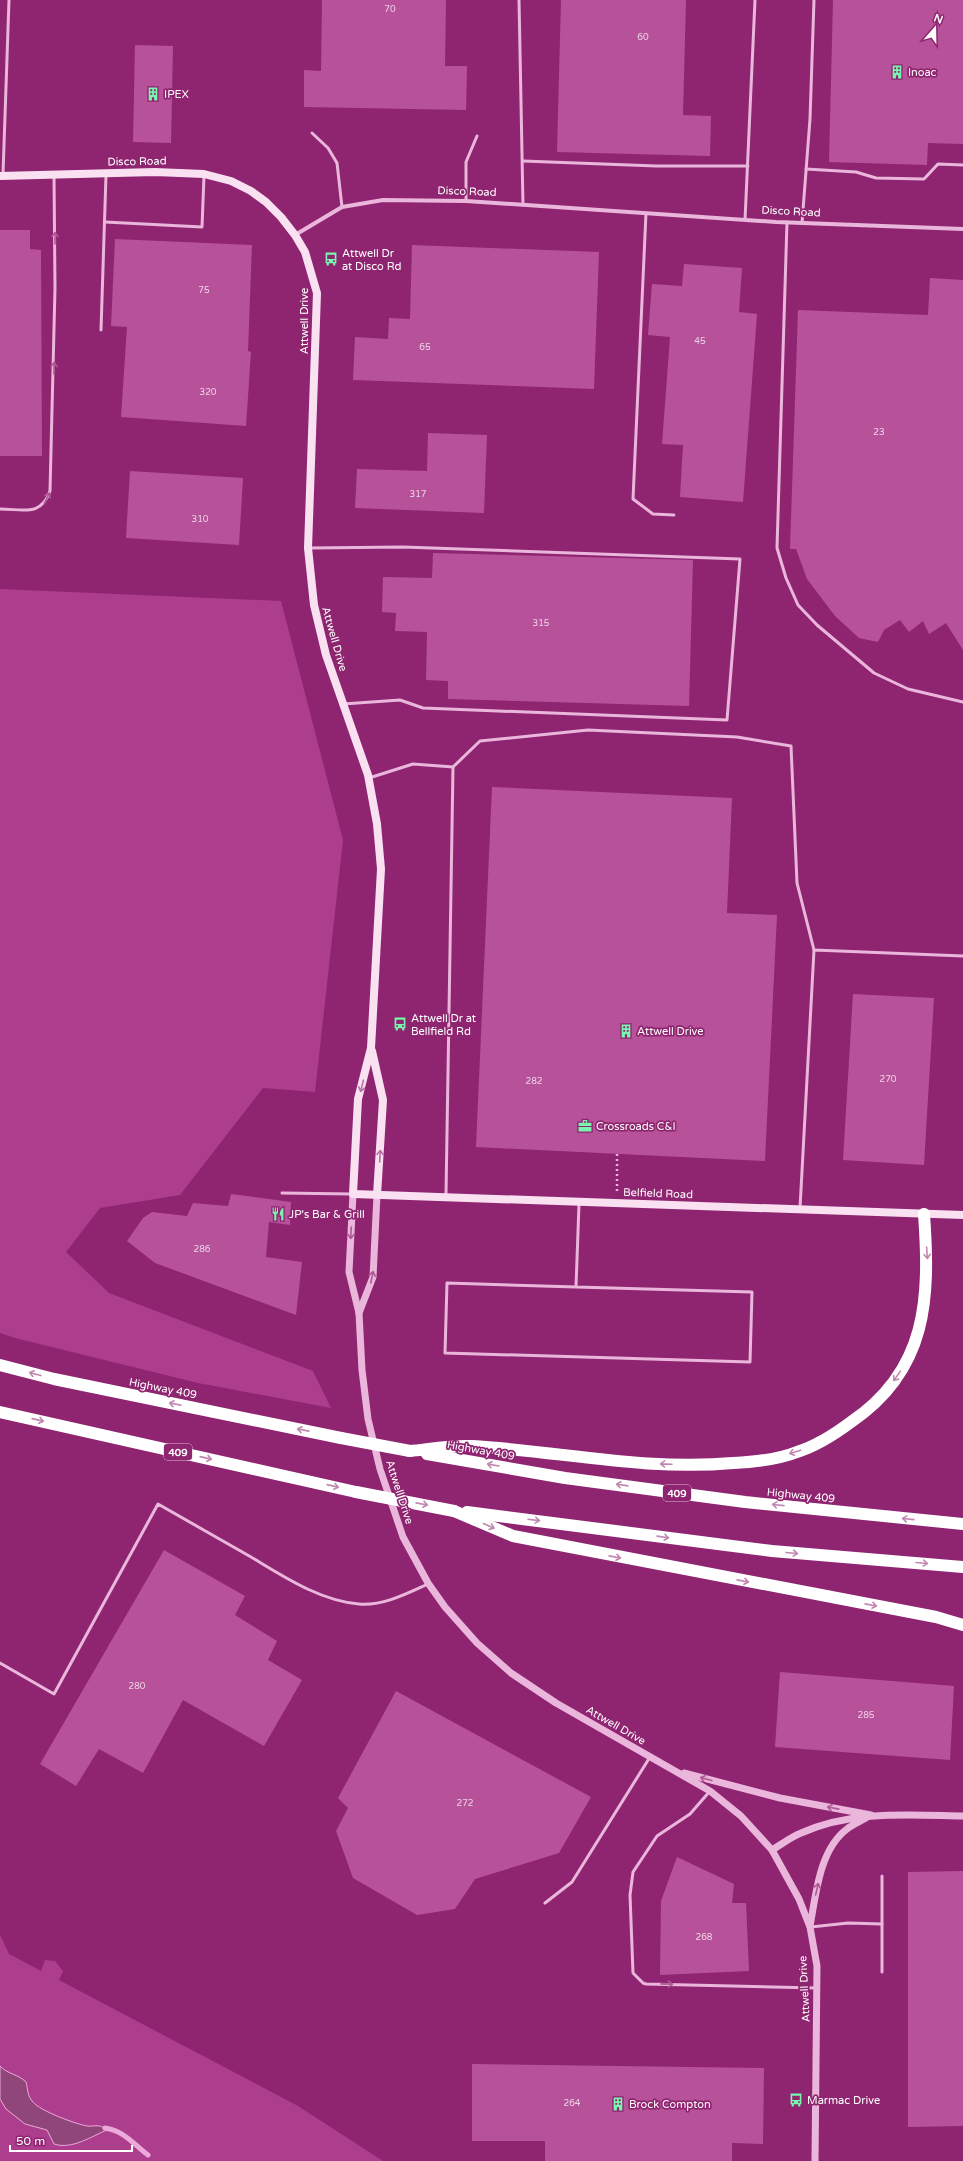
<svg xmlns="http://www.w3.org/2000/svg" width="963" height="2161" viewBox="0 0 963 2161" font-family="'Varela Round',sans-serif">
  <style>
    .green { fill: #ad3e8e }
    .water { fill: #91467a; stroke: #ecaadb }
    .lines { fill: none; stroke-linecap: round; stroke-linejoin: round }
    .stream { stroke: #ecaadb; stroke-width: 5 }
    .building { fill: #b7529a }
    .path { stroke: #ebb6dc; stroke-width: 2.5; stroke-dasharray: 2 3; stroke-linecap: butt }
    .service { stroke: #ebb6dc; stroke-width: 3 }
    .minor { stroke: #ebb6dc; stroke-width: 4 }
    .tertiary { stroke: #ebb6dc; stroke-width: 7 }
    .secondary { stroke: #f9e1f2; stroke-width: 8 }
    .motorway { stroke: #fff; stroke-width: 12 }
    .motorway-bridge { stroke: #fff; stroke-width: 12 }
    .oneway { stroke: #af5896 }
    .oneway2 { stroke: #b970a4 }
    .oneway3 { stroke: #c187b0 }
    .labels { text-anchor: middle; stroke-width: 3.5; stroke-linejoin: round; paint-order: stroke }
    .number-label { font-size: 9px; fill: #edd4e6 }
    .shield { fill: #8f2570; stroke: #ddbed4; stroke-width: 1 }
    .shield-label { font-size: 10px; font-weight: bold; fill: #fff }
    .poi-label { font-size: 11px; fill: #fff; stroke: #8f2570; text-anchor: start }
    .street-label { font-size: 11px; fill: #fff; stroke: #8f2570 }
  </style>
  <rect width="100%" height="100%" fill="#8f2570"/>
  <g class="green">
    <polygon points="0,589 281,601 343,840 315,1092 263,1088 180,1195 100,1208 66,1252 109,1293 313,1371 331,1408 198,1383 15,1338 0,1333"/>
    <polygon points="0,1935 9,1954 41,1971 45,1960 55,1961 63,1971 59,1980 298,2106 383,2161 0,2161"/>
  </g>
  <path class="water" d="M0,2066C7,2074 18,2074 26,2082C28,2089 27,2096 33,2102C40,2111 76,2124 87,2126C96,2127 98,2123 107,2130C92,2136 72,2150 54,2144L47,2130L25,2124L6,2109L0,2099Z"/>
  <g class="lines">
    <path class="stream" d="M105,2128C125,2131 133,2144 148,2155"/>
  </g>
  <g class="building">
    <polygon points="322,0 446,0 445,66 467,66 466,110 304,107 304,70 321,71"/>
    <polygon points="561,0 686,0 683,115 711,116 710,156 557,152"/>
    <polygon points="833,0 963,0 963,144 928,143 927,165 829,162"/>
    <polygon points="135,45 173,46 171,143 133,142"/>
    <polygon points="0,230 30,230 30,249 41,250 42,456 0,456"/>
    <polygon points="115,239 252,245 248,351 251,352 246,426 121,417 127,327 111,326"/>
    <polygon points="412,245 599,252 594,389 353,380 355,337 388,339 389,318 410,319"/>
    <polygon points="684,264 742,268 739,312 757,314 743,502 680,497 683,445 662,444 670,337 648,335 652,284 682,286"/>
    <polygon points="930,278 963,280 963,650 946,623 929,634 923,621 909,632 900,620 884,630 878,642 859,638 835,616 807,579 796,549 790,549 798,310 928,315"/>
    <polygon points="428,433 487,435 484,513 355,508 357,469 427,471"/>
    <polygon points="130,471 243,478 239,545 126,538"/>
    <polygon points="433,553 693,560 689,706 448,699 448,681 426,680 427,632 395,631 396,613 382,612 383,577 432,578"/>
    <polygon points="492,787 732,798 727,913 777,915 765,1161 476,1147"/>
    <polygon points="853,994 934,998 924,1165 843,1160"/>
    <polygon points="231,1194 291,1202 290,1225 269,1222 266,1257 302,1262 296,1315 155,1263 127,1241 143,1218 152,1212 187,1216 193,1203 228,1206"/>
    <polygon points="164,1550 245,1596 235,1615 277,1641 268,1660 302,1680 264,1746 183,1700 143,1773 99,1749 76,1786 40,1764"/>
    <polygon points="780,1672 954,1686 950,1760 775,1747"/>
    <polygon points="396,1691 591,1797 559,1853 475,1879 455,1909 417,1915 353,1878 336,1831 348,1808 338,1798"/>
    <polygon points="677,1857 734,1884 732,1903 746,1903 749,1971 660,1975 661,1901"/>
    <polygon points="963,1871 963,2126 908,2127 908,1872"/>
    <polygon points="472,2064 764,2068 763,2144 732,2143 732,2161 545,2161 545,2141 472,2141"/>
  </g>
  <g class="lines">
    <polyline class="path" points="617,1191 617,1154"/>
    <g class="service">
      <polyline points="519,0 523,205"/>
      <polyline points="312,133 328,148 337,163 342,207"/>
      <polyline points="523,161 656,166 748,166"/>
      <polyline points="806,169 856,172 876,178 924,179 938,164 963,165"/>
      <polyline points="3,174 9,0"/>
      <polyline points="466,201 466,162 477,136"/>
      <polyline points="646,213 633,499 653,514 674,515"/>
      <polyline points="745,220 755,0"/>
      <polyline points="105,222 202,227 204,176"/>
      <polyline points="787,222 777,548 786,578 798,605 817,625 874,673 908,689 963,702"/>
      <polyline points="802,223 810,119 814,0"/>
      <polyline points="101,330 106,175"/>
      <path d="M0,509C23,509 41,517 50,491L55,288L54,175"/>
      <polyline points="310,548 403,547 740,559 727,720 423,708 400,700 343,704"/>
      <polyline points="453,767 480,741 588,730 737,737 791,746 797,883 814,950"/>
      <polyline points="369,778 413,764 453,767 446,1195"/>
      <polyline points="282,1193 352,1194"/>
      <polyline points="800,1208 814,950 963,956"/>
      <polyline points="576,1287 752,1292 750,1362 445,1353 447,1283 576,1287 579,1204"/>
      <path d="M0,1663L54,1694L158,1504C189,1522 220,1539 251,1557C283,1576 320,1601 359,1604C383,1606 406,1594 428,1584"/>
      <polyline points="710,1791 690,1814 657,1836 633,1872 630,1895 633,1973 643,1983 646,1984 816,1988"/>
      <polyline points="545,1903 572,1882 650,1757"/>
      <polyline points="882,1924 882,1972"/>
      <polyline points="811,1927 848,1923 882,1924 882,1876"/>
    </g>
    <polyline class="minor" points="295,235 342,207 383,200 466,201 776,222 963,229"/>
    <g class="tertiary">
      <polyline points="353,1194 349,1272 359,1313 362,1370 368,1419 380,1469 403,1537 428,1583 445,1607 477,1643 511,1673 556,1703 710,1791 741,1816 772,1850 799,1899 810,1927 817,1966 815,2161"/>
      <polyline points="359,1313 373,1277 377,1195"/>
      <polyline points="684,1773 780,1798 871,1815"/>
      <path d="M772,1850C782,1844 791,1837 801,1833C852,1810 909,1815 963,1816"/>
      <path d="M810,1926C816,1895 819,1850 847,1829C852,1825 859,1822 866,1818"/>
    </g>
    <g class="secondary">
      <polyline points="0,176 155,172 204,174 231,181 251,191 266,202 281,217 295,235 305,252 317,293 308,548 314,605 326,655 368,775 377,824 381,869 371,1048 358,1099 353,1194 963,1215"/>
      <polyline points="372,1051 383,1100 377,1195"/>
    </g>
    <g class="motorway">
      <polyline points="0,1365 54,1379 341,1438"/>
      <polyline points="0,1412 356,1492"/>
      <path d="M410,1451C430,1449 452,1445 472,1446C559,1451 645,1471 733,1463C754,1462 777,1460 797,1452C816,1446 835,1434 851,1422C928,1370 930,1298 924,1214"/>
      <polyline points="427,1454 565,1478 745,1502 963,1524"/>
      <polyline points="454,1511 513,1536 936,1617 963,1625"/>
      <polyline points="467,1512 772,1551 963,1567"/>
    </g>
    <g class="motorway-bridge">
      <polyline points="341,1438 410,1451"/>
      <polyline points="356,1492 454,1511"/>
    </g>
  </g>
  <defs><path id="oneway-shaft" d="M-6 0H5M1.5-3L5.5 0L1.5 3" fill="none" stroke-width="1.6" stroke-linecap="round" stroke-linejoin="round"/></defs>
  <g class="oneway">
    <use href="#oneway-shaft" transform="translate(55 238) rotate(-90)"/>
    <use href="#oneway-shaft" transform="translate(54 368) rotate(-89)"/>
    <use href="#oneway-shaft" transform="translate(47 498) rotate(-65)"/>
    <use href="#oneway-shaft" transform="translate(351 1233) rotate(93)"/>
    <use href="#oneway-shaft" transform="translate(372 1277) rotate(-78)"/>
    <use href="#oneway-shaft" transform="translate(706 1779) rotate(-165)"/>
    <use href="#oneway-shaft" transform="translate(833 1808) rotate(-169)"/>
    <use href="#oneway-shaft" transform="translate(817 1889) rotate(-77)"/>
    <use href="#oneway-shaft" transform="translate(667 1984) rotate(1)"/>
  </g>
  <g class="oneway2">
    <use href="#oneway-shaft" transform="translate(362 1086) rotate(104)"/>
    <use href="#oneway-shaft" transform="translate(380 1156) rotate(-87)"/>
  </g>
  <g class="oneway3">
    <use href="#oneway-shaft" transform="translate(927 1253) rotate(86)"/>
    <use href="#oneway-shaft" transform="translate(35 1374) rotate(-165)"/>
    <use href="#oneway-shaft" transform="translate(897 1376) rotate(125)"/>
    <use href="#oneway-shaft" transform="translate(175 1404) rotate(-169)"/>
    <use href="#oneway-shaft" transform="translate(38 1420) rotate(13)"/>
    <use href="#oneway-shaft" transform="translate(303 1430) rotate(-169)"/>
    <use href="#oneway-shaft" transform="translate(795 1452) rotate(163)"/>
    <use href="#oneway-shaft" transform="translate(206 1458) rotate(13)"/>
    <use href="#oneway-shaft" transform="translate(666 1464) rotate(-178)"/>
    <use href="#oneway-shaft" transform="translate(493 1465) rotate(-170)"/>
    <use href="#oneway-shaft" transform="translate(622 1485) rotate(-172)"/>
    <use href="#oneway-shaft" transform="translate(333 1486) rotate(13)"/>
    <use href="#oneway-shaft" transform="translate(422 1504) rotate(11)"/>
    <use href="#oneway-shaft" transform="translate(778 1505) rotate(-174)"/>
    <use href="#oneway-shaft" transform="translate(908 1519) rotate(-174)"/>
    <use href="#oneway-shaft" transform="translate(534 1520) rotate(7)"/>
    <use href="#oneway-shaft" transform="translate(489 1526) rotate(24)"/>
    <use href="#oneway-shaft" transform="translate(663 1537) rotate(8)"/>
    <use href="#oneway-shaft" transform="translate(792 1553) rotate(5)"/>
    <use href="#oneway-shaft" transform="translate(615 1557) rotate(11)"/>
    <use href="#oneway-shaft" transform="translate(922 1563) rotate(5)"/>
    <use href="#oneway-shaft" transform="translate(743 1581) rotate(11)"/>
    <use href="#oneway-shaft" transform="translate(871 1605) rotate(11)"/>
  </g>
  <defs>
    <g id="building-bare" transform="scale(1.08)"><path d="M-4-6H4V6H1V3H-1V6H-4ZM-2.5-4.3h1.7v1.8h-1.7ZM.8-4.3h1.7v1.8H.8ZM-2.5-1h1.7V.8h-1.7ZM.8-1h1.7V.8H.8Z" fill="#7af5b0" stroke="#8f2570" stroke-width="2.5" paint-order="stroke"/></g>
    <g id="bus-bare" transform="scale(1.08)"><path d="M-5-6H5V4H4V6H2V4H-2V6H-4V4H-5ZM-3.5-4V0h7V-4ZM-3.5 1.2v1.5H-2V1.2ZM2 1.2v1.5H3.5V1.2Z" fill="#7af5b0" stroke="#8f2570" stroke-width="2.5" paint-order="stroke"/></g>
    <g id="office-bare" transform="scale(1.08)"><path d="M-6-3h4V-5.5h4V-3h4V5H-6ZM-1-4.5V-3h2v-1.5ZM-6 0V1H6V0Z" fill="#7af5b0" stroke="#8f2570" stroke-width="2.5" paint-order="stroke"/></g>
    <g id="restaurant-bare" transform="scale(1.08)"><path d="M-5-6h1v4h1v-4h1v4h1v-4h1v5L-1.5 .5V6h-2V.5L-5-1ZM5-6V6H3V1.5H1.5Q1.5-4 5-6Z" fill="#7af5b0" stroke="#8f2570" stroke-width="2.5" paint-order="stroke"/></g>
  </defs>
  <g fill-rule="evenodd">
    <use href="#building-bare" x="897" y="72"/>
    <use href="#building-bare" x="153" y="94"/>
    <use href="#bus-bare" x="331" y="259"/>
    <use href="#bus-bare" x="400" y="1024"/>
    <use href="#building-bare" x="626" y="1031"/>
    <use href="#office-bare" x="585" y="1126"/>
    <use href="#restaurant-bare" x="278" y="1214"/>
    <use href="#bus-bare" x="796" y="2100"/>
    <use href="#building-bare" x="618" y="2104"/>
  </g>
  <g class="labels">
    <g class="number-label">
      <text x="390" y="12">70</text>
      <text x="643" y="40">60</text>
      <text x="204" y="293">75</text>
      <text x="700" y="344">45</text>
      <text x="425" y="350">65</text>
      <text x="208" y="395">320</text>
      <text x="879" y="435">23</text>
      <text x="418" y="497">317</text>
      <text x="200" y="522">310</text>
      <text x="541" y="626">315</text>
      <text x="888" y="1082">270</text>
      <text x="534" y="1084">282</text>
      <text x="202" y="1252">286</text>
      <text x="137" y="1689">280</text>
      <text x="866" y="1718">285</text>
      <text x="465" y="1806">272</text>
      <text x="704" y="1940">268</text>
      <text x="572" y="2106">264</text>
    </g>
    <g class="shield">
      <rect x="164" y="1444" width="28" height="16" rx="3"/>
      <rect x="663" y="1485" width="28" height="16" rx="3"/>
    </g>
    <g class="shield-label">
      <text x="178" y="1456">409</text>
      <text x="677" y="1497">409</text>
    </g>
    <g class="poi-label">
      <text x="908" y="76">Inoac</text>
      <text x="164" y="98">IPEX</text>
      <text x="342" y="257">Attwell Dr<tspan x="342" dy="13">at Disco Rd</tspan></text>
      <text x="411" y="1022">Attwell Dr at<tspan x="411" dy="13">Bellfield Rd</tspan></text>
      <text x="637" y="1035">Attwell Drive</text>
      <text x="596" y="1130">Crossroads C&amp;I</text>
      <text x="289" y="1218">JP's Bar &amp; Grill</text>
      <text x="807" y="2104">Marmac Drive</text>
      <text x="629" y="2108">Brock Compton</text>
    </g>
    <g class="street-label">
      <text transform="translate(137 161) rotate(-1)" y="4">Disco Road</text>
      <text transform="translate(467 191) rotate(2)" y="4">Disco Road</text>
      <text transform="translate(791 211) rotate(3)" y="4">Disco Road</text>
      <text transform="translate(304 321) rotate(-90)" y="4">Attwell Drive</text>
      <text transform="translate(335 639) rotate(74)" y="4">Attwell Drive</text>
      <text transform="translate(658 1193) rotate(2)" y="4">Belfield Road</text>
      <text transform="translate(163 1388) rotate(11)" y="4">Highway 409</text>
      <text transform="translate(481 1450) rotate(10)" y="4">Highway 409</text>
      <text transform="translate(400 1492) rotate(72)" y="4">Attwell Drive</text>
      <text transform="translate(801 1495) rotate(6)" y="4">Highway 409</text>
      <text transform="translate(616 1725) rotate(30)" y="4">Attwell Drive</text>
      <text transform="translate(804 1989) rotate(-93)" y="4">Attwell Drive</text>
    </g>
  </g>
  <g transform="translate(935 28) rotate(20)" stroke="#8f2570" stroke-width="3" paint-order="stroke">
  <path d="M0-3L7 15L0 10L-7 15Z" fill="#ffffff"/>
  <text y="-6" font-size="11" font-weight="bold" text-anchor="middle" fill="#ffffff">N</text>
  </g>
  <path d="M10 2145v6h122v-6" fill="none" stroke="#ffffff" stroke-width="2"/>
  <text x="16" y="2145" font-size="12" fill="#ffffff" stroke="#8f2570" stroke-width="3" paint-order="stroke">50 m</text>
</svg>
